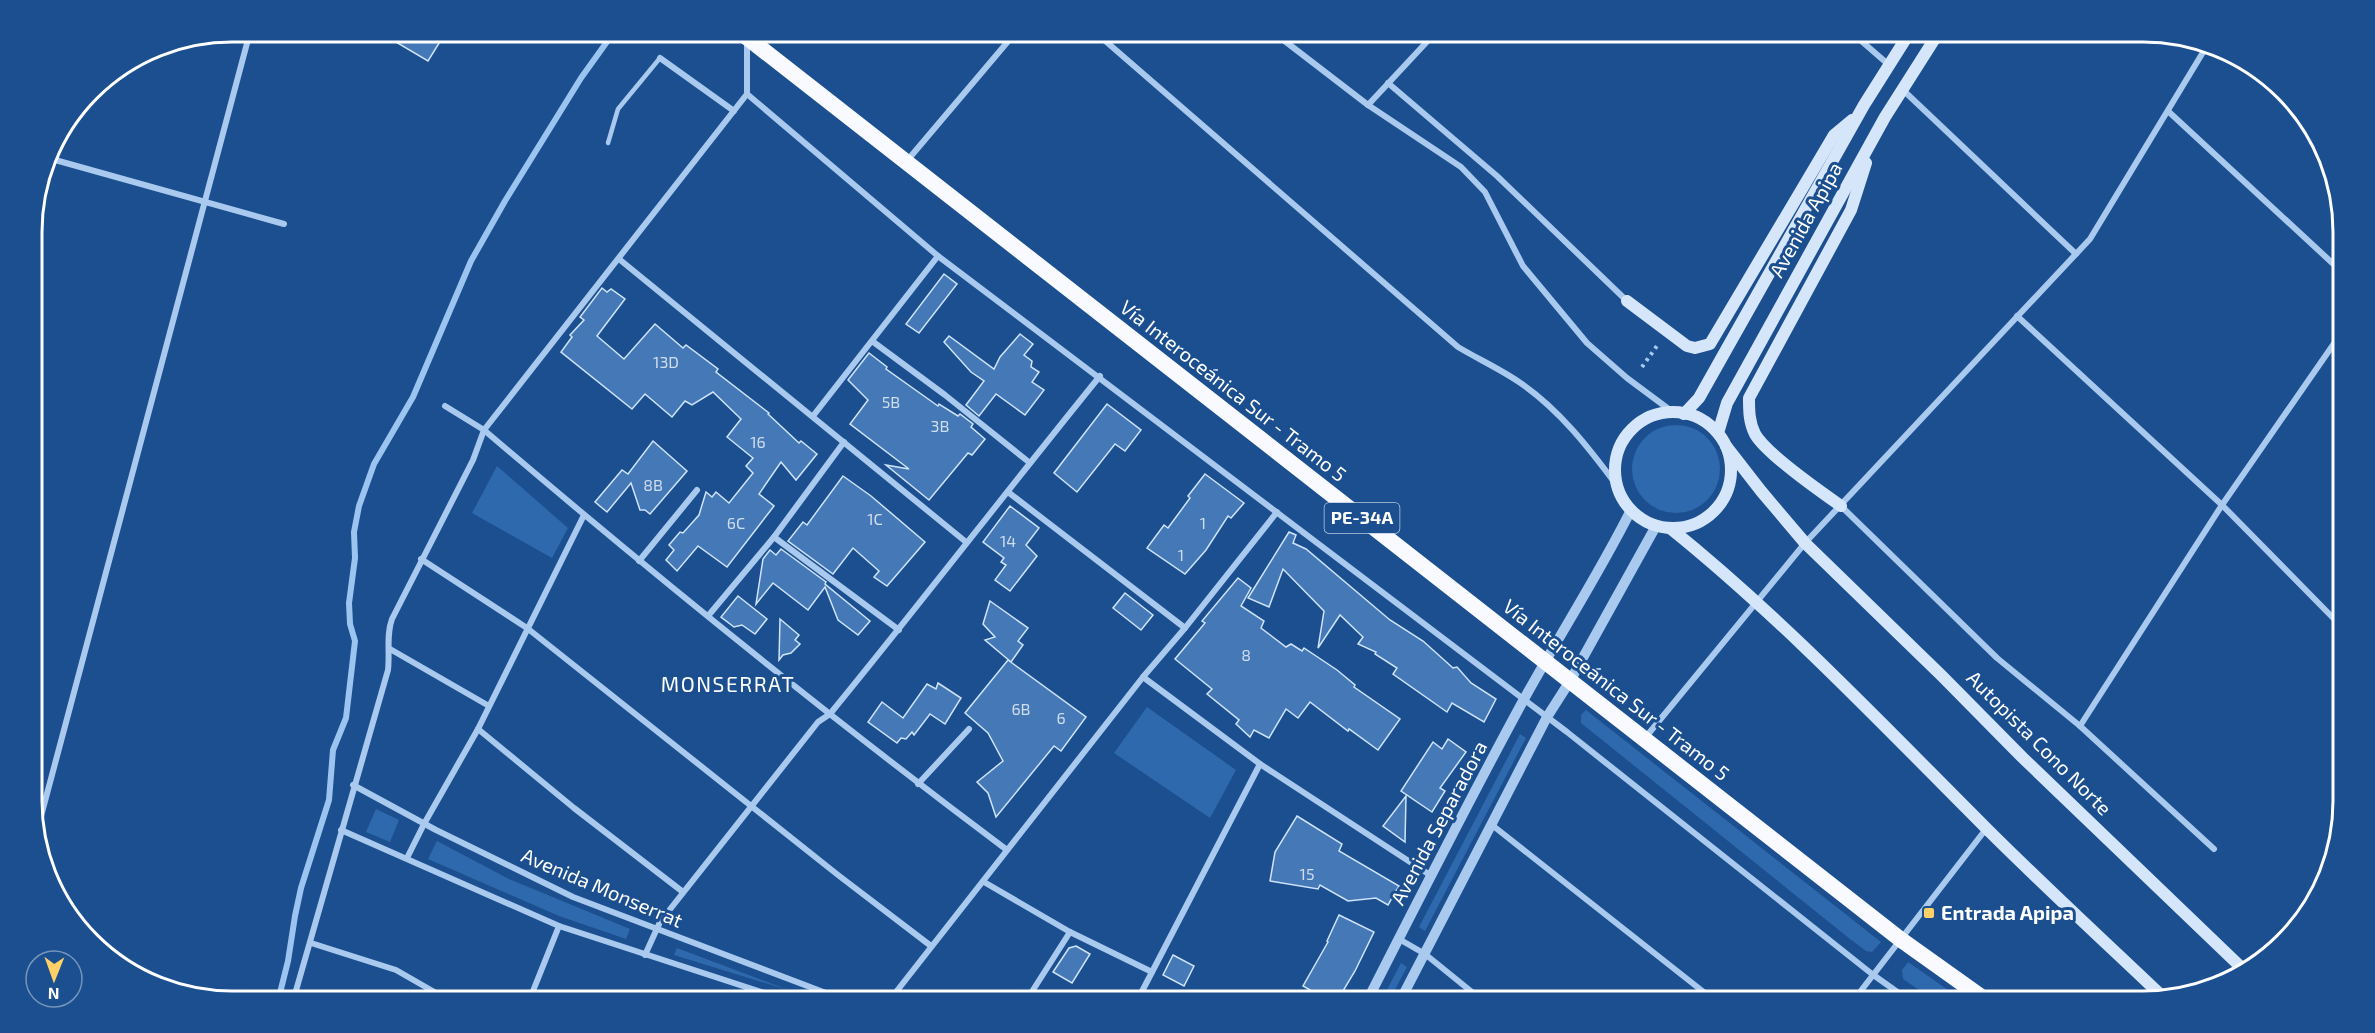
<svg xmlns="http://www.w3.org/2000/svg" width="2375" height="1033" viewBox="0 0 2375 1033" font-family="'Exo 2',sans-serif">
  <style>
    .green { fill: #2e69ad }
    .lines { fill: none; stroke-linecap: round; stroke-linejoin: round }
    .stream { stroke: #9cc4f0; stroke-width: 6 }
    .building { fill: #4478b7; stroke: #cfe3fa; stroke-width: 1.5 }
    .path { stroke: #a9c9ee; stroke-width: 4; stroke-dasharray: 3 4.5; stroke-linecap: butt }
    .service { stroke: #a9c9ee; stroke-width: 4.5 }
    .minor { stroke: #a9c9ee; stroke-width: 6 }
    .tertiary { stroke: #a9c9ee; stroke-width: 10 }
    .secondary { stroke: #d6e6fa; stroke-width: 12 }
    .trunk { stroke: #f8faff; stroke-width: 16 }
    .poi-dot { fill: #ffd166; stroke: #1b4f8f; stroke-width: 2 }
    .labels { text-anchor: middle; stroke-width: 6; stroke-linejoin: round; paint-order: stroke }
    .number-label { font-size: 16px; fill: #d0dded }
    .shield { fill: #1b4f8f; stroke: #bbcadd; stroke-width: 1.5 }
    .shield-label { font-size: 18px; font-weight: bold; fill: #fff }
    .street-label { font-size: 20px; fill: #fff; stroke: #1b4f8f }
    .poi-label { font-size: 20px; font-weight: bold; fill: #fff; stroke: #1b4f8f; text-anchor: start }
    .neighbourhood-label { font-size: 21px; letter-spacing: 1.5px; fill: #fff; stroke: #1b4f8f }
    .rim { fill: none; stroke: #fff; stroke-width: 3 }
  </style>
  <rect width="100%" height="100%" fill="#1b4f8f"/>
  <g class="green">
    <circle cx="1676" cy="469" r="44"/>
    <polygon points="497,466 568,528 552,558 472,513"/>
    <polygon points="1147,707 1236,770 1210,818 1114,753"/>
    <polygon points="1586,710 1881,942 1872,952 1866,951 1850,939 1581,723 1581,715"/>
    <polygon points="1520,734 1526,738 1425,931 1419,927"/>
    <polygon points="376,809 399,820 390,842 366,832"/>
    <polygon points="437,841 509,879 630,929 626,939 559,916 428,859"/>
    <polygon points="677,948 791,991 674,955"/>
    <polygon points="1908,962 1964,1001 1935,1001 1903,979 1902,970"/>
    <polygon points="1401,963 1407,967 1389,1001 1381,1001"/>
  </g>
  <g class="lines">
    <polyline class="stream" points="278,1001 288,961 295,916 301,888 329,800 333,750 346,718 355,641 350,624 349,603 355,558 354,532 359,506 374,464 413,397 471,261 505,201 581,78 614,32"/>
  </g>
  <g class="building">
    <polygon points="379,32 446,32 428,61"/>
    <polygon points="944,274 957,284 919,333 906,324"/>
    <polygon points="602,288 607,292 611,289 625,299 597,336 624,359 655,324 683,348 686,345 718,369 716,372 769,413 768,414 799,443 801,441 817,454 796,480 781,462 759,494 774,506 727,567 698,546 677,571 666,560 674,550 669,545 680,532 683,533 699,515 706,492 712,497 716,492 729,503 753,473 746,466 753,458 727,437 741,419 713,392 692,405 685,401 672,417 645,394 632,409 561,352 572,337 570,335 584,320 580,317"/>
    <polygon points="1020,334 1033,344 1024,355 1032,361 1031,367 1039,372 1032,382 1044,390 1025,415 996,394 979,416 966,405 984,381 971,372 944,342 949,336 994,369 1000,357"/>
    <polygon points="869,353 887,367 886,369 938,406 939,404 958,416 960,414 973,424 971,427 985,439 972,455 968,453 929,500 886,465 909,469 850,424 868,400 848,380"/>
    <polygon points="1107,404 1141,430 1125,451 1115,444 1077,492 1054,473"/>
    <polygon points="653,441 687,471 650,514 645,510 640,510 631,483 607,512 595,502 622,470 628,474"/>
    <polygon points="1205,474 1244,503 1231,518 1228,516 1206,550 1185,574 1147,548 1164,525 1168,528 1190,498 1188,496"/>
    <polygon points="843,476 871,496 925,542 887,586 874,577 879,571 853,548 833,574 788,541 803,522 807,525"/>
    <polygon points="1010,506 1039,528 1026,545 1037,556 1010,591 995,580 1006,565 1001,562 1004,558 983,542"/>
    <polygon points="1289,532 1296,535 1293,543 1306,549 1390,620 1423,641 1453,668 1457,667 1471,683 1496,699 1484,722 1452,703 1447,712 1393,674 1397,668 1375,654 1376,652 1358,644 1363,637 1340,615 1318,648 1324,611 1283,569 1269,607 1248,598"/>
    <polygon points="781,549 826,582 825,584 870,621 858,635 838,620 825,587 808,610 773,583 756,604 763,559 770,550 776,555"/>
    <polygon points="1238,578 1251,588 1241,606 1264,621 1261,628 1286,647 1291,644 1302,651 1304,648 1337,670 1355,685 1354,687 1400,719 1378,750 1349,729 1348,731 1310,702 1298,718 1286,709 1269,738 1254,730 1250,737 1236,724 1239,720 1207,694 1212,689 1175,659 1205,623 1202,621"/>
    <polygon points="1125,593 1153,615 1141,630 1113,608"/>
    <polygon points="738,596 767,619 755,634 742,625 734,627 721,617"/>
    <polygon points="990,601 1028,628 1018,641 1023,645 1011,662 985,640 995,637 983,624"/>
    <polygon points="780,619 799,635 795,640 800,644 791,653 783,655 779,660"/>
    <polygon points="1008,660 1086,717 1061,751 1054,746 996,817 988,793 977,782 1003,761 988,733 965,713"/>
    <polygon points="938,683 961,698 945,724 930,714 914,735 912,732 906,739 901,738 897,743 868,722 882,702 903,718 927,684 936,689"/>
    <polygon points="1448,739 1466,752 1440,788 1445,791 1432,812 1401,791 1433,742 1442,749"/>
    <polygon points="1406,796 1405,842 1383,826"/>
    <polygon points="1297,816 1342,844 1339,851 1399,886 1388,905 1376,898 1348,901 1320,885 1318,889 1270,881 1275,852"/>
    <polygon points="1339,915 1374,932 1355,971 1337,1001 1329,1001 1303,986 1328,942 1327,941"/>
    <polygon points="1076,946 1090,954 1072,983 1053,972 1069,948"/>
    <polygon points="1173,955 1194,966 1184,986 1163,975"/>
  </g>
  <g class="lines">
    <polyline class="path" points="1642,367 1659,343"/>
    <polyline class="service" points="608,143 618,109 660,58"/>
    <g class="minor">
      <path d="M1095,32L1458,347C1478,359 1500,369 1519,382C1559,409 1589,448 1618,487"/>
      <polyline points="1273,32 1368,105 1461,167 1485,192 1523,266 1587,343 1627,378 1674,413"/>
      <polyline points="1851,32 1889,65"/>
      <polyline points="660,58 734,111"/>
      <polyline points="1388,83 1497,176 1627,301"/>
      <polyline points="1903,90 2076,254"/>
      <polyline points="747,94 938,256 1567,732 1872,974 1910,1001"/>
      <polyline points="1368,105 1436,32"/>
      <polyline points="2169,112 2342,272"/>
      <polyline points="48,158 284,224"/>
      <polyline points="906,162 1016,32"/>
      <polyline points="619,259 966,542"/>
      <polyline points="2017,316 2222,505 2343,628"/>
      <polyline points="872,341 945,395 1030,463"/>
      <path d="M445,406L484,430C654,575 828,716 1007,850"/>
      <polyline points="813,416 938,256"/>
      <polyline points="1008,492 1185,628"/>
      <polyline points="1841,506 1997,658 2080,726 2214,849"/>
      <polyline points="774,537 899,630"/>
      <polyline points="421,559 527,628 838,875 931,946"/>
      <polyline points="639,561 697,490"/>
      <polyline points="708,616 774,537 844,442"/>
      <polyline points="390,649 489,706"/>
      <polyline points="1143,677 1260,764 1430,875"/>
      <polyline points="2080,726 2222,505 2342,332"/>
      <polyline points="478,729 574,808 683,892"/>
      <polyline points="1645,738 1805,543 2090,239 2208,44"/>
      <polyline points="918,784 969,729"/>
      <polyline points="353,785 436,830 573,897 847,1001"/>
      <polyline points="1492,825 1715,1001"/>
      <polyline points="341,830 559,926 789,1001"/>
      <polyline points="36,835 250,32"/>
      <polyline points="407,858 424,824 478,729 584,515"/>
      <polyline points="984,882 1070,932 1152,972"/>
      <polyline points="1399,939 1425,954 1483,1001"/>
      <polyline points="311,943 396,970 450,1001"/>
      <path d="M645,955L660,922L818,722L830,714C921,603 1009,488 1100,376"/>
      <polyline points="295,993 311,1001"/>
      <path d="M293,1001L388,670C390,652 386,635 392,619L473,460L484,430L747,94V40"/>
      <polyline points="529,1001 559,926"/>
      <polyline points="889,1001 1143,677 1185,628 1277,512"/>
      <polyline points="1026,1001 1070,932"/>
      <polyline points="1137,1001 1260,764"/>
      <polyline points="1853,1001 1986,829"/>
    </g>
    <g class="tertiary">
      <path d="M1367,1001C1418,901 1469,800 1523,701C1558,637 1598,576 1631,510"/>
      <polyline points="1400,1001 1547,717 1570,681 1656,526"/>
    </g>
    <g class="secondary">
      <polyline points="1627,301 1687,346 1695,348 1710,344 1834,135 1852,120"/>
      <circle cx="1673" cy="470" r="58"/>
      <polyline points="1684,414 1699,398 1864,105 1910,32"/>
      <polyline points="1718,433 1727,403 1885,117 1939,32"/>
      <polyline points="1726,446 1761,491 1805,543 1942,676 2022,757 2245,971"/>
      <path d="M1841,506C1821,492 1766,454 1755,434C1749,422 1749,411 1749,398L1851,210L1866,163"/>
      <path d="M1670,528C1783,619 1882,724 1984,826C2043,885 2105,942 2165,999"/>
    </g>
    <polyline class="trunk" points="740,32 1900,939 1987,1001"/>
  </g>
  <rect class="poi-dot" x="1923" y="907" width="12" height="12" rx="3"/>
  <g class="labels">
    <g class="number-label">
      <text x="666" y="368">13D</text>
      <text x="891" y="408">5B</text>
      <text x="940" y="432">3B</text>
      <text x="758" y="448">16</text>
      <text x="653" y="491">8B</text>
      <text x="875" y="525">1C</text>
      <text x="736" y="529">6C</text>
      <text x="1203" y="529">1</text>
      <text x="1008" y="547">14</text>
      <text x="1181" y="561">1</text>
      <text x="1246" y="661">8</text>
      <text x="1021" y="715">6B</text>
      <text x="1061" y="724">6</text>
      <text x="1307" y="880">15</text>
    </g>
    <rect class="shield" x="1324.5" y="503" width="75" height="30" rx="4.5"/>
    <g class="shield-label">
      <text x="1362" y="524">PE-34A</text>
    </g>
    <g class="street-label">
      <text transform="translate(1806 220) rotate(-61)" y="7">Avenida Apipa</text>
      <text transform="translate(1233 391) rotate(38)" y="7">Vía Interoceánica Sur - Tramo 5</text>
      <text transform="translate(1616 690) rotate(38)" y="7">Vía Interoceánica Sur - Tramo 5</text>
      <text transform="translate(2039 743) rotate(45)" y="7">Autopista Cono Norte</text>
      <text transform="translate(1439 823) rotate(-62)" y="7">Avenida Separadora</text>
      <text transform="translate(602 888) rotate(23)" y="7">Avenida Monserrat</text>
    </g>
    <g class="poi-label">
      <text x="1941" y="920">Entrada Apipa</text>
    </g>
    <g class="neighbourhood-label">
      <text x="728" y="692">MONSERRAT</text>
    </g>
  </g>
  <path d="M0 0H2375V1033H0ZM232 42H2143A190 190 0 0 1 2333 232V801A190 190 0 0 1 2143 991H232A190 190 0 0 1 42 801V232A190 190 0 0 1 232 42Z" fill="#1b4f8f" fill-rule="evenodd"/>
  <path class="rim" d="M232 42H2143A190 190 0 0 1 2333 232V801A190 190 0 0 1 2143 991H232A190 190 0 0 1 42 801V232A190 190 0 0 1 232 42Z"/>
  <g transform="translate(54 979) rotate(181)"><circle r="28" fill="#1b4f8f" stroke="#7695bc" stroke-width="1.5"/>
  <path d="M0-4.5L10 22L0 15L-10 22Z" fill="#ffd166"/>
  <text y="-9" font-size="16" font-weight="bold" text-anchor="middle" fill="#ffffff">N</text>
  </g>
</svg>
